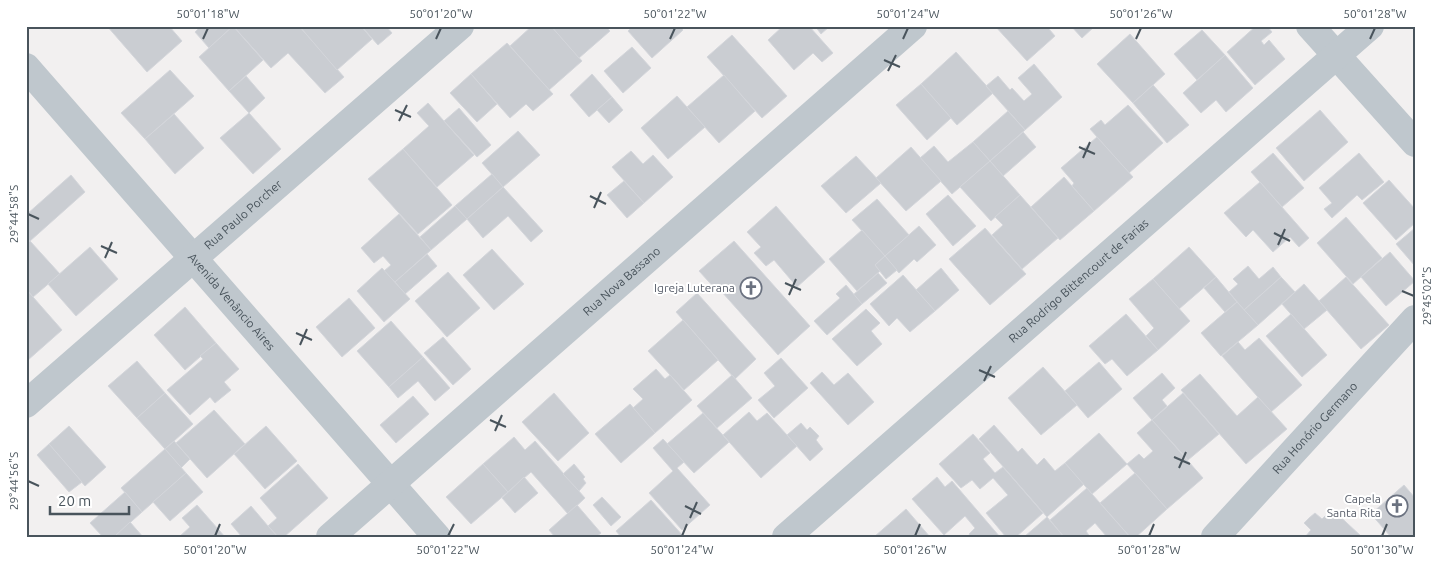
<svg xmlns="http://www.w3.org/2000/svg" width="1441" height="563" viewBox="0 0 1441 563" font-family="Ubuntu,sans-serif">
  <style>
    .building { fill: #cacdd2; stroke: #d4d6db }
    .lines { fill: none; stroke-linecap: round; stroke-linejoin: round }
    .minor { stroke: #bfc7cd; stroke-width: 28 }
    .ticks { fill: none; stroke: #49545c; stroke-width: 2 }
    .labels { text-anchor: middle; stroke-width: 4; stroke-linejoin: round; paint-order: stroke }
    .street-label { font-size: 12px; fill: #49545c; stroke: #fff }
    .worship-label { font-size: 12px; fill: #5b616d; stroke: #fff; text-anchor: end }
    .neatline { fill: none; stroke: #49545c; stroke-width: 2 }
    .ticks-label { font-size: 12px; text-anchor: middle; fill: #49545c }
  </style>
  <rect width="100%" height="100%" fill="#f2f0f0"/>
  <g class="building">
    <polygon points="107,26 169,26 182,41 147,72"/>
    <polygon points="201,26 233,26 209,48 195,32"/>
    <polygon points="233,26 299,26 344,77 325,93 288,53 271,68"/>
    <polygon points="233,26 263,60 229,91 199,57"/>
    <polygon points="303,26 361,26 372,39 337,70 301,28"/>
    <polygon points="365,26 386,26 392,33 378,45 363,28"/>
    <polygon points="532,26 551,26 582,61 549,90 510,46"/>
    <polygon points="551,26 605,26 610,31 579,58"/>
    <polygon points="633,26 679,26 683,30 652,58 628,31"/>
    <polygon points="783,26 809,26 833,53 822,62 813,53 794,70 768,40"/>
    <polygon points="815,26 830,26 821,34"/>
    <polygon points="995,26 1052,26 1049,29 1055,36 1027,61"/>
    <polygon points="1071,26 1095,26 1082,38"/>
    <polygon points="1256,26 1267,26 1272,32 1261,41 1264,45 1269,40 1285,59 1255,85 1227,52"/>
    <polygon points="1202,30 1225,55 1197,80 1174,54"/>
    <polygon points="1130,34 1165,74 1133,103 1097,64"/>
    <polygon points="732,35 787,96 762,118 707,57"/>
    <polygon points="507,43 553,94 533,111 526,104 510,118 471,74"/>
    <polygon points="632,47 651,68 623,93 604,71"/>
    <polygon points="956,52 993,93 957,125 921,84"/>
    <polygon points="1225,55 1253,88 1226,112 1216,100 1201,113 1183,93"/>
    <polygon points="1034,64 1062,97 1025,130 986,86 998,76 1010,90 1012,88 1024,101 1032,94 1018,78"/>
    <polygon points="170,70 194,96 145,139 121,113"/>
    <polygon points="471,74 497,104 477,122 450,93"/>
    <polygon points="592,74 612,97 589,117 570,95"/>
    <polygon points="724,75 755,111 719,143 687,107"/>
    <polygon points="246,76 265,98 249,113 229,91"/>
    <polygon points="921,84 951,118 927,140 896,105"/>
    <polygon points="1153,85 1189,125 1167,143 1133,103"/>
    <polygon points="677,96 705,127 668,159 641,128"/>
    <polygon points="612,97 623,110 609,123 597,110"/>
    <polygon points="428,103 474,155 437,187 403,149 429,126 417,113"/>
    <polygon points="1128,105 1163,143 1129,173 1090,129 1101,120 1105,125"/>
    <polygon points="459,108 491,145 477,157 444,121"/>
    <polygon points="1320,110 1348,142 1304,181 1276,148"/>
    <polygon points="1008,111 1025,130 990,161 973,142"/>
    <polygon points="249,113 281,149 253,174 220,138"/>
    <polygon points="174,114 204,148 175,174 145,139"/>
    <polygon points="518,131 540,155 503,187 482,163"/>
    <polygon points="1023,132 1036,147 1003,176 990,161"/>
    <polygon points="1097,137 1133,177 1094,211 1072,186 1074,183 1061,168"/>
    <polygon points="973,142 990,161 952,194 920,158 934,146 948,162"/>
    <polygon points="911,147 941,181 906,211 876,178"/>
    <polygon points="403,149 452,205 418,234 368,179"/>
    <polygon points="631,151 643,164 653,155 673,177 644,203 612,167"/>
    <polygon points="1273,153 1304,188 1282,207 1251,172"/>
    <polygon points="1359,153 1384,182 1362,200 1357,195 1332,218 1324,209 1332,203 1319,188"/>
    <polygon points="856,156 881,183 846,213 821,186"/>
    <polygon points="990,161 1020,195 991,221 960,187"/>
    <polygon points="492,174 503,187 467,219 455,206"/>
    <polygon points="71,175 85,192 30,241 26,236 26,215"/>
    <polygon points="1064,177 1094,211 1060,240 1031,207"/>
    <polygon points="1389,180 1415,209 1415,223 1396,240 1363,203"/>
    <polygon points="624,181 644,203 627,218 607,195"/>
    <polygon points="1260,182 1309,238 1299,247 1290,237 1273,252 1253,230 1246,237 1224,213"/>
    <polygon points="503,187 543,231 531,242 508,216 483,238 467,219"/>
    <polygon points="948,195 976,226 953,246 926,214"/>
    <polygon points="1020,195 1058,238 1022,269 992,235 1003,225 995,217"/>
    <polygon points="877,199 909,235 885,256 852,220"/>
    <polygon points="455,206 467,219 431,250 420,237"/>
    <polygon points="776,206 825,262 797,287 774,260 766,266 754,253 761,247 747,232"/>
    <polygon points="399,214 431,250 395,282 384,271 391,265 383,256 374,263 361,248"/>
    <polygon points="1346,217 1382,258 1353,284 1317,243"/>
    <polygon points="919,226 936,245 917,262 914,259 899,273 885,256"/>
    <polygon points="985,228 1026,274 990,305 949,259"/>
    <polygon points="1415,228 1415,266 1396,244"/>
    <polygon points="862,230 885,256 875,265 880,271 857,291 829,259"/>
    <polygon points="30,241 60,274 33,297 26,289 26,244"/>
    <polygon points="734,241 810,326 778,355 721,291 719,293 699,271"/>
    <polygon points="90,247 118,279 76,316 48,284"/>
    <polygon points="1189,247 1216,277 1179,309 1153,279"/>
    <polygon points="492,249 524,284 494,310 463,275"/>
    <polygon points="1390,252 1415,281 1386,306 1361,277"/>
    <polygon points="427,254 437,266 405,294 395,282"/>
    <polygon points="885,256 897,270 886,279 875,265"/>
    <polygon points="1248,266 1259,279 1273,267 1281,277 1244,310 1229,292 1238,284 1233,279"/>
    <polygon points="382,268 410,299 384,322 357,291"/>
    <polygon points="941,268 959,290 935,311 916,290"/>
    <polygon points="448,272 480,308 447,337 415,301"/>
    <polygon points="878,273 887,283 862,304 853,295"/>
    <polygon points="903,275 935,311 910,332 897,318 889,326 870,304"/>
    <polygon points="1216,277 1237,302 1225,312 1204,288"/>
    <polygon points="1281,277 1295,292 1258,325 1244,310"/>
    <polygon points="1346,277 1389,325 1361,349 1319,301"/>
    <polygon points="1153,279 1190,321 1158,350 1146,336 1154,328 1129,299"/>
    <polygon points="1304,284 1327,310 1304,329 1282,304"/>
    <polygon points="846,285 862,304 827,335 814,321 840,298 836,294"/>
    <polygon points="26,289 62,330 28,360 26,357"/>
    <polygon points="697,293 756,359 735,379 676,312"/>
    <polygon points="349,298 375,328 342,357 316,327"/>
    <polygon points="1237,302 1258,325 1221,356 1201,333"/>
    <polygon points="185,307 216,343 185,370 154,335"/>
    <polygon points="866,309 880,323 871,331 882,344 857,366 832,339"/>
    <polygon points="1126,314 1158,350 1127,376 1112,359 1105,364 1089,346"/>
    <polygon points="1291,314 1327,355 1302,377 1266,336"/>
    <polygon points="683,320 718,360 684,390 648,351"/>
    <polygon points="391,321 423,357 389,387 357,351"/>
    <polygon points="443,337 471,369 453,385 424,353"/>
    <polygon points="1259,338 1302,385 1271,412 1222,356 1238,342 1245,350"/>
    <polygon points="216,343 239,369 224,382 231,390 215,403 210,397 190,415 167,390 203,359 200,356"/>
    <polygon points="423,357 450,388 435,401 418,381 398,398 389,387"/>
    <polygon points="781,358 808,388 774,418 758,400 775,386 764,373"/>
    <polygon points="137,361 165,393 137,418 108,386"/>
    <polygon points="1099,362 1122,389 1088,418 1065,391"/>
    <polygon points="1043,367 1077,405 1041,435 1008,398"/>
    <polygon points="656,369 665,379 670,375 692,400 655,433 633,408 643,399 633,389"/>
    <polygon points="822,372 834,385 848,373 874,402 848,425 810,383"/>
    <polygon points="1162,373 1175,388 1162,400 1167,406 1152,420 1133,398"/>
    <polygon points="1200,374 1237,416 1258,397 1287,429 1246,464 1181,390"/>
    <polygon points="732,375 752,398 717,428 697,406"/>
    <polygon points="165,393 193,424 165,449 137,418"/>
    <polygon points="554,393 589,433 558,461 522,422"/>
    <polygon points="1183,393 1219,434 1188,460 1152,420"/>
    <polygon points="413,396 429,414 396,443 380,425"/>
    <polygon points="630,404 655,433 621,463 595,434"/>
    <polygon points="214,410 245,444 207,478 176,443"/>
    <polygon points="749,412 757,421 767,413 797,446 761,478 723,435"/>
    <polygon points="703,413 729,442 694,473 667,444"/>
    <polygon points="1152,420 1203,478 1167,509 1127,464 1139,454 1144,459 1153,451 1137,433"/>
    <polygon points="801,423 807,430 810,427 819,436 816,440 823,449 810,461 787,435"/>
    <polygon points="994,425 1018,452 1022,448 1037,465 1044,458 1055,471 1065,463 1084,484 1047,517 979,439"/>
    <polygon points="69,426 106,467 85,486 49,444"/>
    <polygon points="266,426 297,461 265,489 234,454"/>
    <polygon points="1099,433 1127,464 1092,494 1065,463"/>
    <polygon points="973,434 990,453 983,459 995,473 1003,467 1043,513 1016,537 1006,537 986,513 1008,495 993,478 980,489 972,480 961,488 939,464"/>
    <polygon points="514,437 525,450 535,441 585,498 568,514 531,472 508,492 483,464"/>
    <polygon points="663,439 684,462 677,468 710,505 682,530 649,493 673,471 653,448"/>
    <polygon points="174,441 190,459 181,468 165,449"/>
    <polygon points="49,444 82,482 69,492 37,455"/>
    <polygon points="165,449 186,473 142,512 121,488"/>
    <polygon points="298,464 328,498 284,537 278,537 268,526 277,518 260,498"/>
    <polygon points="483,464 508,492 471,524 446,497"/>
    <polygon points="574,464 585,477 583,479 586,483 579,491 563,474"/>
    <polygon points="186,473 203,492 170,521 153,502"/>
    <polygon points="1135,473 1167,509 1136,537 1130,537 1100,503"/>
    <polygon points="524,477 538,493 515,513 502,498"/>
    <polygon points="937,477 945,487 952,481 1000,537 971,537 969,534 975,528 965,516 944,535 912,499"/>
    <polygon points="1404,485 1415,498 1415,537 1391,537 1371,514"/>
    <polygon points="1087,488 1092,494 1130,537 1107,537 1095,523 1086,531 1090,537 1064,537 1050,520"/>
    <polygon points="125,492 142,512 114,537 103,537 90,523"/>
    <polygon points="602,497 621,517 611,526 593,505"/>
    <polygon points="651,500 684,537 621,537 616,531"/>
    <polygon points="197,505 225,537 179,537 190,527 182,518"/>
    <polygon points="577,505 601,533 596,537 555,537 549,530"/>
    <polygon points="251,506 268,526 278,537 242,537 231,524"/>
    <polygon points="906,509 930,537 874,537"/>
    <polygon points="1332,509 1362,537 1305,537 1311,530 1304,523 1309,518 1315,513 1322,519"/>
    <polygon points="1047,517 1064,537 1024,537"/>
    <polygon points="130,522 143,537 114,537"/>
  </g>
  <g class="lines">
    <g class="minor">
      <polyline points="1310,26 1415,143"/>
      <path id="s1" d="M26,67L437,537"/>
      <path id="s2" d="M26,404L460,26"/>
      <path id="s3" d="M330,537L913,26"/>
      <path id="s4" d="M786,537L1370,26"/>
      <path id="s5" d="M1215,537L1415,319"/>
    </g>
  </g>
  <path class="ticks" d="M203,39L208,28M436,39L441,28M670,39L675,28M903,39L908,28M1136,39L1141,28M1370,39L1375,28M884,60L900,67M888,71L896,55M395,110L411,117M399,121L407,105M1079,147L1095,154M1083,158L1090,142M590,196L606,204M594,208L601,192M28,214L39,219M1274,233L1290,241M1278,245L1285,229M101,246L117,253M105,258L112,242M785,283L801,290M1402,291L1414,296M789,295L796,279M296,333L312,340M300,345L307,329M979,370L995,377M984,381L991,366M490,420L506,427M495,431L502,415M1174,457L1190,464M1179,468L1186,452M28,481L39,486M685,506L701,514M690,518L697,502M215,536L220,524M448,536L454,524M682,536L687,524M915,536L920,524M1149,536L1154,524M1382,536L1387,524"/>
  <defs>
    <g id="church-ring" transform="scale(1.125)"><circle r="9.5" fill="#fff" stroke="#6b7280" stroke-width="1.5"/><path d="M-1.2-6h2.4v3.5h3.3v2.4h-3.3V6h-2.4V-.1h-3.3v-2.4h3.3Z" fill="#6b7280"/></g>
  </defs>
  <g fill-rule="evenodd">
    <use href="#church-ring" x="751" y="288"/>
    <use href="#church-ring" x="1397" y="506"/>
  </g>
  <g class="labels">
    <g class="street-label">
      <text dy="4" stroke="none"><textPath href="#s2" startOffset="288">Rua Paulo Porcher</textPath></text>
      <text dy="4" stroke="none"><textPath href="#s3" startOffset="388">Rua Nova Bassano</textPath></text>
      <text dy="4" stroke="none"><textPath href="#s4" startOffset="389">Rua Rodrigo Bittencourt de Farias</textPath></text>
      <text dy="4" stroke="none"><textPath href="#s1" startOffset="312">Avenida Venâncio Aires</textPath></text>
      <text dy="4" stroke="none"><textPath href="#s5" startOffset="148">Rua Honório Germano</textPath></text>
    </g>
    <g class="worship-label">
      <text x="735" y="292">Igreja Luterana</text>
      <text x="1381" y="503">Capela<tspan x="1381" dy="14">Santa Rita</tspan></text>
    </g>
  </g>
  <rect width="1441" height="563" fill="none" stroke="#ffffff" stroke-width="55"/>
  <path d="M50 506v8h79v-8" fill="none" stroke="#49545c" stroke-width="2.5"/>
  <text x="58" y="506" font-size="15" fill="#49545c" stroke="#ffffff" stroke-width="4" paint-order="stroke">20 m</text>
  <rect x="28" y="28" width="1386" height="508" class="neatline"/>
  <g class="ticks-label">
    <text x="208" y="18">50°01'18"W</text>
    <text x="441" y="18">50°01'20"W</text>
    <text x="675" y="18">50°01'22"W</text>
    <text x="908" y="18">50°01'24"W</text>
    <text x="1141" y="18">50°01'26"W</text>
    <text x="1375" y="18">50°01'28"W</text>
    <text transform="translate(14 214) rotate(-90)" y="4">29°44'58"S</text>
    <text transform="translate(1427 296) rotate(-90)" y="4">29°45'02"S</text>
    <text transform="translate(14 481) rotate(-90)" y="4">29°44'56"S</text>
    <text x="215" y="554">50°01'20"W</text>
    <text x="448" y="554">50°01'22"W</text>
    <text x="682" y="554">50°01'24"W</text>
    <text x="915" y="554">50°01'26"W</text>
    <text x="1149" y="554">50°01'28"W</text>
    <text x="1382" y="554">50°01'30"W</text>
  </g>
</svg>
